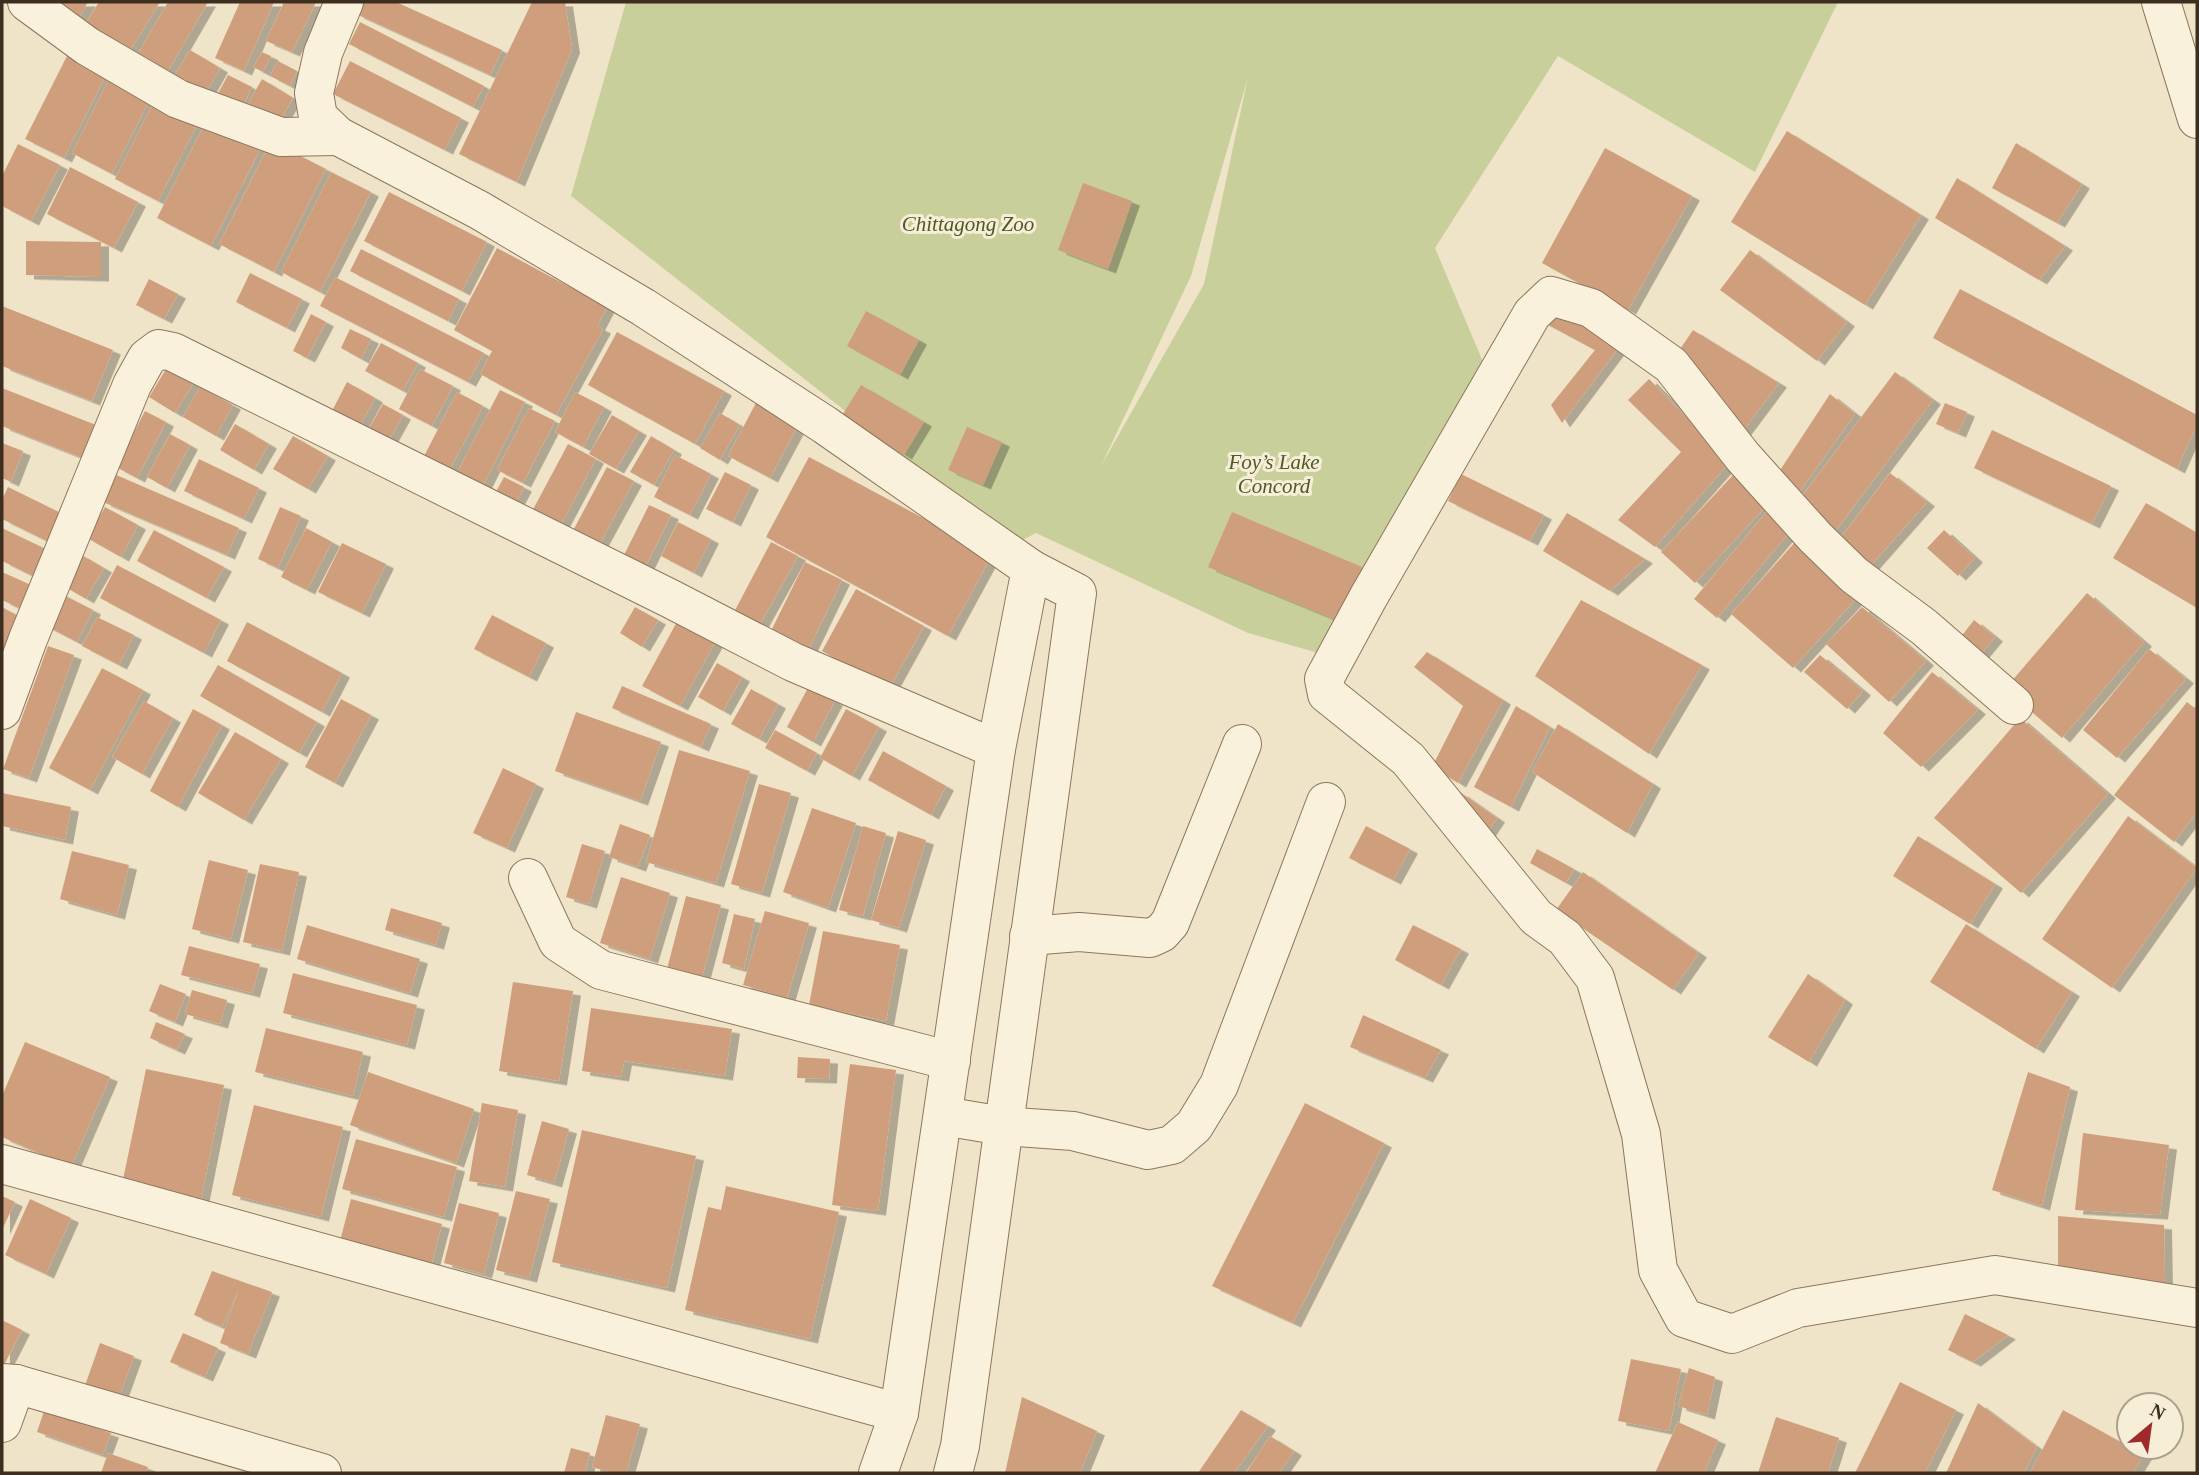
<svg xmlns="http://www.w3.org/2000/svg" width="2199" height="1475" viewBox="0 0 2199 1475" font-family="Georgia,serif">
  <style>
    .green { fill: #c9cf9b; fill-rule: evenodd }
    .building { fill: #cf9f7d; filter: url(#shadow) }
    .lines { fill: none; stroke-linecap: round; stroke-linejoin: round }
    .minor-casing { stroke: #8d765c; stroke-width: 40 }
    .minor { stroke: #faf1dc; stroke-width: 38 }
    .labels { text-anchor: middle; stroke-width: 6; stroke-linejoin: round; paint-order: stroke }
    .park-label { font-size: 21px; font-style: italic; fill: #4d5a26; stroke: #f7eed8 }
  </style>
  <defs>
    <filter id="shadow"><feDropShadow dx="8" dy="4.5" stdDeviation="0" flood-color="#0004"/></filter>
  </defs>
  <rect width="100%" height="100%" fill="#f0e4c8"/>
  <path class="green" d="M626,2H1838L1755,172L1558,56L1435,248L1489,376L1353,663L1248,633L1036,533L1015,544L571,196ZM1248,77L1204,284L1101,466L1191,276Z"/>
  <g class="building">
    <polygon points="52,2 88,2 77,21"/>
    <polygon points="99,2 160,2 126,57 82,29"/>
    <polygon points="168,2 208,2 165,76 135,59"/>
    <polygon points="240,2 274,2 244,71 215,58"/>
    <polygon points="284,2 316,2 292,52 266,41"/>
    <polygon points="361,2 396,2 502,50 490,75 356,14"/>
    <polygon points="532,2 565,2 572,49 517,182 459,154"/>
    <polygon points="360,22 484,86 473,107 349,44"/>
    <polygon points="190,50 220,68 201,102 170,83"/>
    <polygon points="69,52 108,71 64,158 25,139"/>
    <polygon points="262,52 271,56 263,72 253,67"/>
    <polygon points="278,61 297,71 290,86 270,76"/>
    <polygon points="350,61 461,118 445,150 333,94"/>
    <polygon points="228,75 252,87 241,110 216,97"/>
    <polygon points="109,79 150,99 112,174 72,153"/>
    <polygon points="262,79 293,98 275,129 244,111"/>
    <polygon points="155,99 199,121 158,201 115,179"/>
    <polygon points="208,118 262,146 211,246 157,218"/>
    <polygon points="1787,131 1921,215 1865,305 1731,222"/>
    <polygon points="271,141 326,169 274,272 219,244"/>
    <polygon points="2016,143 2082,184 2057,223 1992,188"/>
    <polygon points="18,144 60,165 31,221 2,206 2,176"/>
    <polygon points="1605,148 1692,196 1628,310 1542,263"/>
    <polygon points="70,167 138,202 114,248 47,214"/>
    <polygon points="331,172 371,192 320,292 281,272"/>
    <polygon points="1957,178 2065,246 2039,280 1935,218"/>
    <polygon points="1083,183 1132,201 1108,269 1058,250"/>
    <polygon points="389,192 487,242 462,291 364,241"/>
    <polygon points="26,241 101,242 101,277 26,275"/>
    <polygon points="497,248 607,307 597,326 603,329 556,415 480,374 492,351 454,330"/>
    <polygon points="361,249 459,299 448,321 350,271"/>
    <polygon points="1750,250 1847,322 1817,361 1720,290"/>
    <polygon points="250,273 302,299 287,328 236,302"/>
    <polygon points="335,277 484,353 468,382 320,306"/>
    <polygon points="149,279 178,294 164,319 136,305"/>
    <polygon points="1960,289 2197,415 2197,424 2177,469 1933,338"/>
    <polygon points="1549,300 1620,346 1562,423 1551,405 1595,350 1541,321"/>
    <polygon points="2,306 113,350 92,401 2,366"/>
    <polygon points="866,311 919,340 900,375 847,346"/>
    <polygon points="311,314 326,322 307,358 293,351"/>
    <polygon points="350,329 371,339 361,359 341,348"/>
    <polygon points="1693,330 1779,383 1740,435 1674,358"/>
    <polygon points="617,332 724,391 695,444 588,385"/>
    <polygon points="381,343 418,363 403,391 365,371"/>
    <polygon points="171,361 197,377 175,413 149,397"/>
    <polygon points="420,369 453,386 432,426 399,409"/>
    <polygon points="1895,372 1933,400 1831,537 1793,508"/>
    <polygon points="1649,379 1730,462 1655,547 1618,520 1681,452 1628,400"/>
    <polygon points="347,382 375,398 358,429 331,413"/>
    <polygon points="861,385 924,422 904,455 841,417"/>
    <polygon points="200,387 233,405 216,436 183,417"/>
    <polygon points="2,388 101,427 88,460 2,426"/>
    <polygon points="500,390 525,402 482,488 456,475"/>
    <polygon points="457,392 483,406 446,477 420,464"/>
    <polygon points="575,392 604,407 583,447 555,432"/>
    <polygon points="1830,394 1855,414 1796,497 1773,481"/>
    <polygon points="758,399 800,422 770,478 728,456"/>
    <polygon points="1945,403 1967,412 1958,433 1936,424"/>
    <polygon points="383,404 403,415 389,440 369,428"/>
    <polygon points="529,408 555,421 523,483 497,470"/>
    <polygon points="145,411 166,422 137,478 116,467"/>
    <polygon points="720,413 740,425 720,460 700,448"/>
    <polygon points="612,415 639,431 616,469 589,454"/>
    <polygon points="235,424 269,444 254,470 220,450"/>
    <polygon points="967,427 1002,442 983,485 948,470"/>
    <polygon points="1992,430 2111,486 2092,524 1974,468"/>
    <polygon points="170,434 190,445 167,488 147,477"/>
    <polygon points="293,436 328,456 308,489 273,469"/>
    <polygon points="651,436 674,450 654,485 630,472"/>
    <polygon points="2,443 23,451 11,482 2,478"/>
    <polygon points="568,444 596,459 556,534 528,519"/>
    <polygon points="675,455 711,474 690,515 654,497"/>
    <polygon points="809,457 992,555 948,636 766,537"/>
    <polygon points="199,459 259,488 244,519 184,491"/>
    <polygon points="607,467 634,481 594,554 568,540"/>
    <polygon points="725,472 751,485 733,522 706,509"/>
    <polygon points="1890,473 1927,502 1866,571 1836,544"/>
    <polygon points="114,474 239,528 227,555 103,502"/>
    <polygon points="1461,474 1544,515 1530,541 1448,501"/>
    <polygon points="1734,474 1767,505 1695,583 1661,552"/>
    <polygon points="504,477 524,487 511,511 491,501"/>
    <polygon points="8,487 67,516 53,544 2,519 2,500"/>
    <polygon points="2146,503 2197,533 2197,608 2113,558"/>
    <polygon points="649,505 671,515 645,568 623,557"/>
    <polygon points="105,507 138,525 121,557 87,538"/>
    <polygon points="280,507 301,516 278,568 258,559"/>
    <polygon points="1769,509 1792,529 1717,618 1694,599"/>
    <polygon points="1232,512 1362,567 1339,621 1208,567"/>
    <polygon points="1567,513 1645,559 1610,591 1543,551"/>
    <polygon points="678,522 711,539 694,573 661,556"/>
    <polygon points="2,528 50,551 37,578 2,561"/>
    <polygon points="306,528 332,542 307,590 281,577"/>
    <polygon points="154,530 224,567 207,598 137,561"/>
    <polygon points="1944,530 1975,558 1958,576 1927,548"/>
    <polygon points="1796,541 1854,601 1793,668 1731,614"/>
    <polygon points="771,542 798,556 758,628 733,614"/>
    <polygon points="342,543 386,564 362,613 318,592"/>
    <polygon points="80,554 104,568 86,599 62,585"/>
    <polygon points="805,562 842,580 805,657 767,639"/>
    <polygon points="117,565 221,620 204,653 100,598"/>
    <polygon points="2,572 31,585 21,609 2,600"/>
    <polygon points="856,589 924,626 889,689 822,651"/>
    <polygon points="60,593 93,610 77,642 44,625"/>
    <polygon points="2087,593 2144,642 2062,738 2005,689"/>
    <polygon points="1581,600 1702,665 1649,754 1535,676"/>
    <polygon points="2,607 29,622 11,655 2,650"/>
    <polygon points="635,607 658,620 642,647 620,633"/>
    <polygon points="1862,607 1926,661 1889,702 1826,644"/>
    <polygon points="492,615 546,643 529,677 474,649"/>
    <polygon points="97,617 134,635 119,665 82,646"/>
    <polygon points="679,618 717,639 680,706 642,686"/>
    <polygon points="1974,620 1995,637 1980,655 1960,638"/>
    <polygon points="247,622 342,673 322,712 227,661"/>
    <polygon points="48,646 74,655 29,778 3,769"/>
    <polygon points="2149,649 2186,679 2117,758 2083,730"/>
    <polygon points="1427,652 1503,700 1458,783 1432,767 1463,706 1414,667"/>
    <polygon points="1820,655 1863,691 1847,709 1804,672"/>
    <polygon points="717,663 742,677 723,711 698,697"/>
    <polygon points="218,665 317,722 299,753 200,696"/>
    <polygon points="102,668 143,690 90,790 49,768"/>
    <polygon points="1932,672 1978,710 1921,767 1883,733"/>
    <polygon points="622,686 711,724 701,747 612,708"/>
    <polygon points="809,686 835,701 813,742 787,727"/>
    <polygon points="751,689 778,704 759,739 731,724"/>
    <polygon points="341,699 371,715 335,783 305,767"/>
    <polygon points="144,701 173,718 142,774 112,757"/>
    <polygon points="2187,702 2197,710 2197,812 2174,842 2114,795"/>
    <polygon points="1516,706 1550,727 1511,807 1474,787"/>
    <polygon points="193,709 222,725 178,807 150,791"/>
    <polygon points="846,709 879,727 852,776 820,758"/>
    <polygon points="576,712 661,742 640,801 555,771"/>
    <polygon points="2020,718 2108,794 2021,893 1934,818"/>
    <polygon points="1558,724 1653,784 1627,833 1532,772"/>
    <polygon points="775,730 817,753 807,771 765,748"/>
    <polygon points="235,732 281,759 244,820 198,793"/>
    <polygon points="679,750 750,771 716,883 646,862"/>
    <polygon points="883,751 946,786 931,815 868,780"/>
    <polygon points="503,768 536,784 507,848 473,833"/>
    <polygon points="759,784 791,793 762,893 731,884"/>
    <polygon points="1460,792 1497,818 1487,833 1450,804"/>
    <polygon points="2,793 71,807 65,840 2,826"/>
    <polygon points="812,808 856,823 828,908 783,892"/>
    <polygon points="2128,816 2197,868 2112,988 2042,939"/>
    <polygon points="620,824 650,835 638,867 609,857"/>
    <polygon points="863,826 886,833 863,916 839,910"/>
    <polygon points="1366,826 1410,849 1393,880 1349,858"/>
    <polygon points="898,831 926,840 899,928 871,920"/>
    <polygon points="1918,836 1995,884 1970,924 1893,876"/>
    <polygon points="582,844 605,851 589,904 566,897"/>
    <polygon points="1537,849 1574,869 1566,883 1530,863"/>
    <polygon points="72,851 129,865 117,915 60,899"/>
    <polygon points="209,860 248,870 231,939 192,929"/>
    <polygon points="260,864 299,872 282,951 243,942"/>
    <polygon points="1583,872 1699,953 1673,990 1556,910"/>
    <polygon points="621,877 670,893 650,959 600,943"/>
    <polygon points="686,896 721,905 702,977 667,969"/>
    <polygon points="391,908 442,923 436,945 385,930"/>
    <polygon points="765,911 809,923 787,998 743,985"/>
    <polygon points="734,914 755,919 744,969 722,963"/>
    <polygon points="1966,924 2072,992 2036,1049 1930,982"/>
    <polygon points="307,925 420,959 410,993 297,959"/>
    <polygon points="1413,925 1461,949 1441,985 1395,960"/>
    <polygon points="823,931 900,945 886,1021 809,1005"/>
    <polygon points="189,946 260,964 252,993 181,975"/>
    <polygon points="293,973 417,1005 407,1045 283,1013"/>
    <polygon points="1808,974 1845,1000 1809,1062 1768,1037"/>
    <polygon points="513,982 573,991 559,1081 499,1071"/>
    <polygon points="160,984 186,994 175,1022 149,1011"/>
    <polygon points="192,990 227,1000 220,1024 185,1014"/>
    <polygon points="591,1008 732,1029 725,1076 624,1061 621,1077 582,1071"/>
    <polygon points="1363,1015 1441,1050 1425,1078 1350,1047"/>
    <polygon points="156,1022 185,1034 177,1050 150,1038"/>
    <polygon points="266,1028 363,1052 353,1096 255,1072"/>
    <polygon points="25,1042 110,1077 71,1167 2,1137 2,1096"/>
    <polygon points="798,1057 830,1059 829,1079 797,1078"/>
    <polygon points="850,1064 896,1070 878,1211 832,1205"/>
    <polygon points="146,1069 224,1085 200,1205 121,1189"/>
    <polygon points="368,1072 474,1109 456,1163 350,1125"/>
    <polygon points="2028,1072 2070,1087 2042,1206 1992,1190"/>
    <polygon points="482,1103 518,1110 505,1187 469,1181"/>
    <polygon points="1305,1103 1384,1143 1293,1323 1212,1286"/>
    <polygon points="254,1105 343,1127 321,1217 232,1195"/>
    <polygon points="542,1121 569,1129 554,1183 527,1175"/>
    <polygon points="582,1130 696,1156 667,1288 552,1262"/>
    <polygon points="2083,1133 2169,1145 2160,1215 2075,1210"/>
    <polygon points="356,1139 457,1167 444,1217 342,1189"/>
    <polygon points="726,1186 839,1212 810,1339 685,1310 708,1207 721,1210"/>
    <polygon points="516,1191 550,1199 529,1278 496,1270"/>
    <polygon points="2,1196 15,1202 2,1230"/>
    <polygon points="30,1199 71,1218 46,1274 5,1255"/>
    <polygon points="351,1199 442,1224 431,1266 340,1241"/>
    <polygon points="459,1203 499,1213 484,1274 444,1263"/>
    <polygon points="2058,1216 2164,1225 2165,1286 2058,1276"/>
    <polygon points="212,1271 272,1292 248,1354 220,1343 239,1289 222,1327 194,1315"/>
    <polygon points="1965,1314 2008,1335 1973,1362 1948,1350"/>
    <polygon points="2,1320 22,1330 2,1369"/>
    <polygon points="183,1333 218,1348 205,1377 170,1362"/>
    <polygon points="100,1343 134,1356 117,1403 83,1391"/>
    <polygon points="1631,1359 1681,1369 1669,1431 1618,1421"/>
    <polygon points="1689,1368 1715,1377 1707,1415 1678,1406"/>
    <polygon points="1900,1382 1956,1410 1925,1473 1855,1473"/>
    <polygon points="1022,1397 1097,1431 1080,1473 1005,1473"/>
    <polygon points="1978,1403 2037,1447 2024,1473 1946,1473"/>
    <polygon points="1241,1410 1268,1426 1234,1473 1198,1473"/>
    <polygon points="2063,1410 2144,1455 2133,1473 2030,1473"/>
    <polygon points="44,1411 111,1433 103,1455 37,1432"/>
    <polygon points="606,1415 640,1424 626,1473 612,1473 592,1467"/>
    <polygon points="1776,1417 1839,1438 1828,1473 1758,1473"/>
    <polygon points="1678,1422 1718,1440 1704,1473 1655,1473"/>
    <polygon points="1270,1436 1294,1451 1279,1473 1246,1473"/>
    <polygon points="571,1448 590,1453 585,1473 564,1473"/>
    <polygon points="108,1453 148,1467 146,1473 101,1473"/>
  </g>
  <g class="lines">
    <g class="minor-casing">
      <g id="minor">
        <polyline points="27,2 87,46 178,99 281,137 338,136"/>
        <polyline points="344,2 323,53 314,93 318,117 338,136 479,210 643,307 825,425 1031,569 1077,593 960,1446 953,1473"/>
        <polyline points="2161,2 2197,119"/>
        <polyline points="2014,705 1924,627 1854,575 1815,537 1743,457 1671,365 1591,308 1551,296 1532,314 1369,596 1324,679 1327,694 1408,759 1536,917 1565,938 1595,978 1641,1134 1658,1270 1684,1318 1732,1334 1798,1308 1995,1275 2197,1308"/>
        <polyline points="2,710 28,639 132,385 147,358 159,349 173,352 671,599 793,662 996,749"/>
        <polyline points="528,878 558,942 601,970 951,1061"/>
        <polyline points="1029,936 1079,932 1150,938 1161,933 1170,923 1242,744"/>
        <polyline points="943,1116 1003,1126 1073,1131 1148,1150 1172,1145 1194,1126 1219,1085 1326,802"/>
        <polyline points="2,1164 899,1413"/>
        <polyline points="2,1383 16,1384 322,1473"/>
        <polyline points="2,1423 16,1384"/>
        <polyline points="878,1473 899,1413 996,749 1031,569"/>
      </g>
    </g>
    <use href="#minor" class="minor"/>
  </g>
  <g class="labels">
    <g class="park-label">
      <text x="968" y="231">Chittagong Zoo</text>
      <text x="1274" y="469">Foy’s Lake<tspan x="1274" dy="24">Concord</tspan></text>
    </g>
  </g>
  <rect width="2199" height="1475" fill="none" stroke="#3d2e20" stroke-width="7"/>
  <g transform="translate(2150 1426) rotate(29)"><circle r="33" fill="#f7eed8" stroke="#ada18e" stroke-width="2"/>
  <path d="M0-5L12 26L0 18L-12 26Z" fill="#9e2a2b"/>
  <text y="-10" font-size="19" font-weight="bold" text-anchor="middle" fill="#3d2e20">N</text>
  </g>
</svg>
